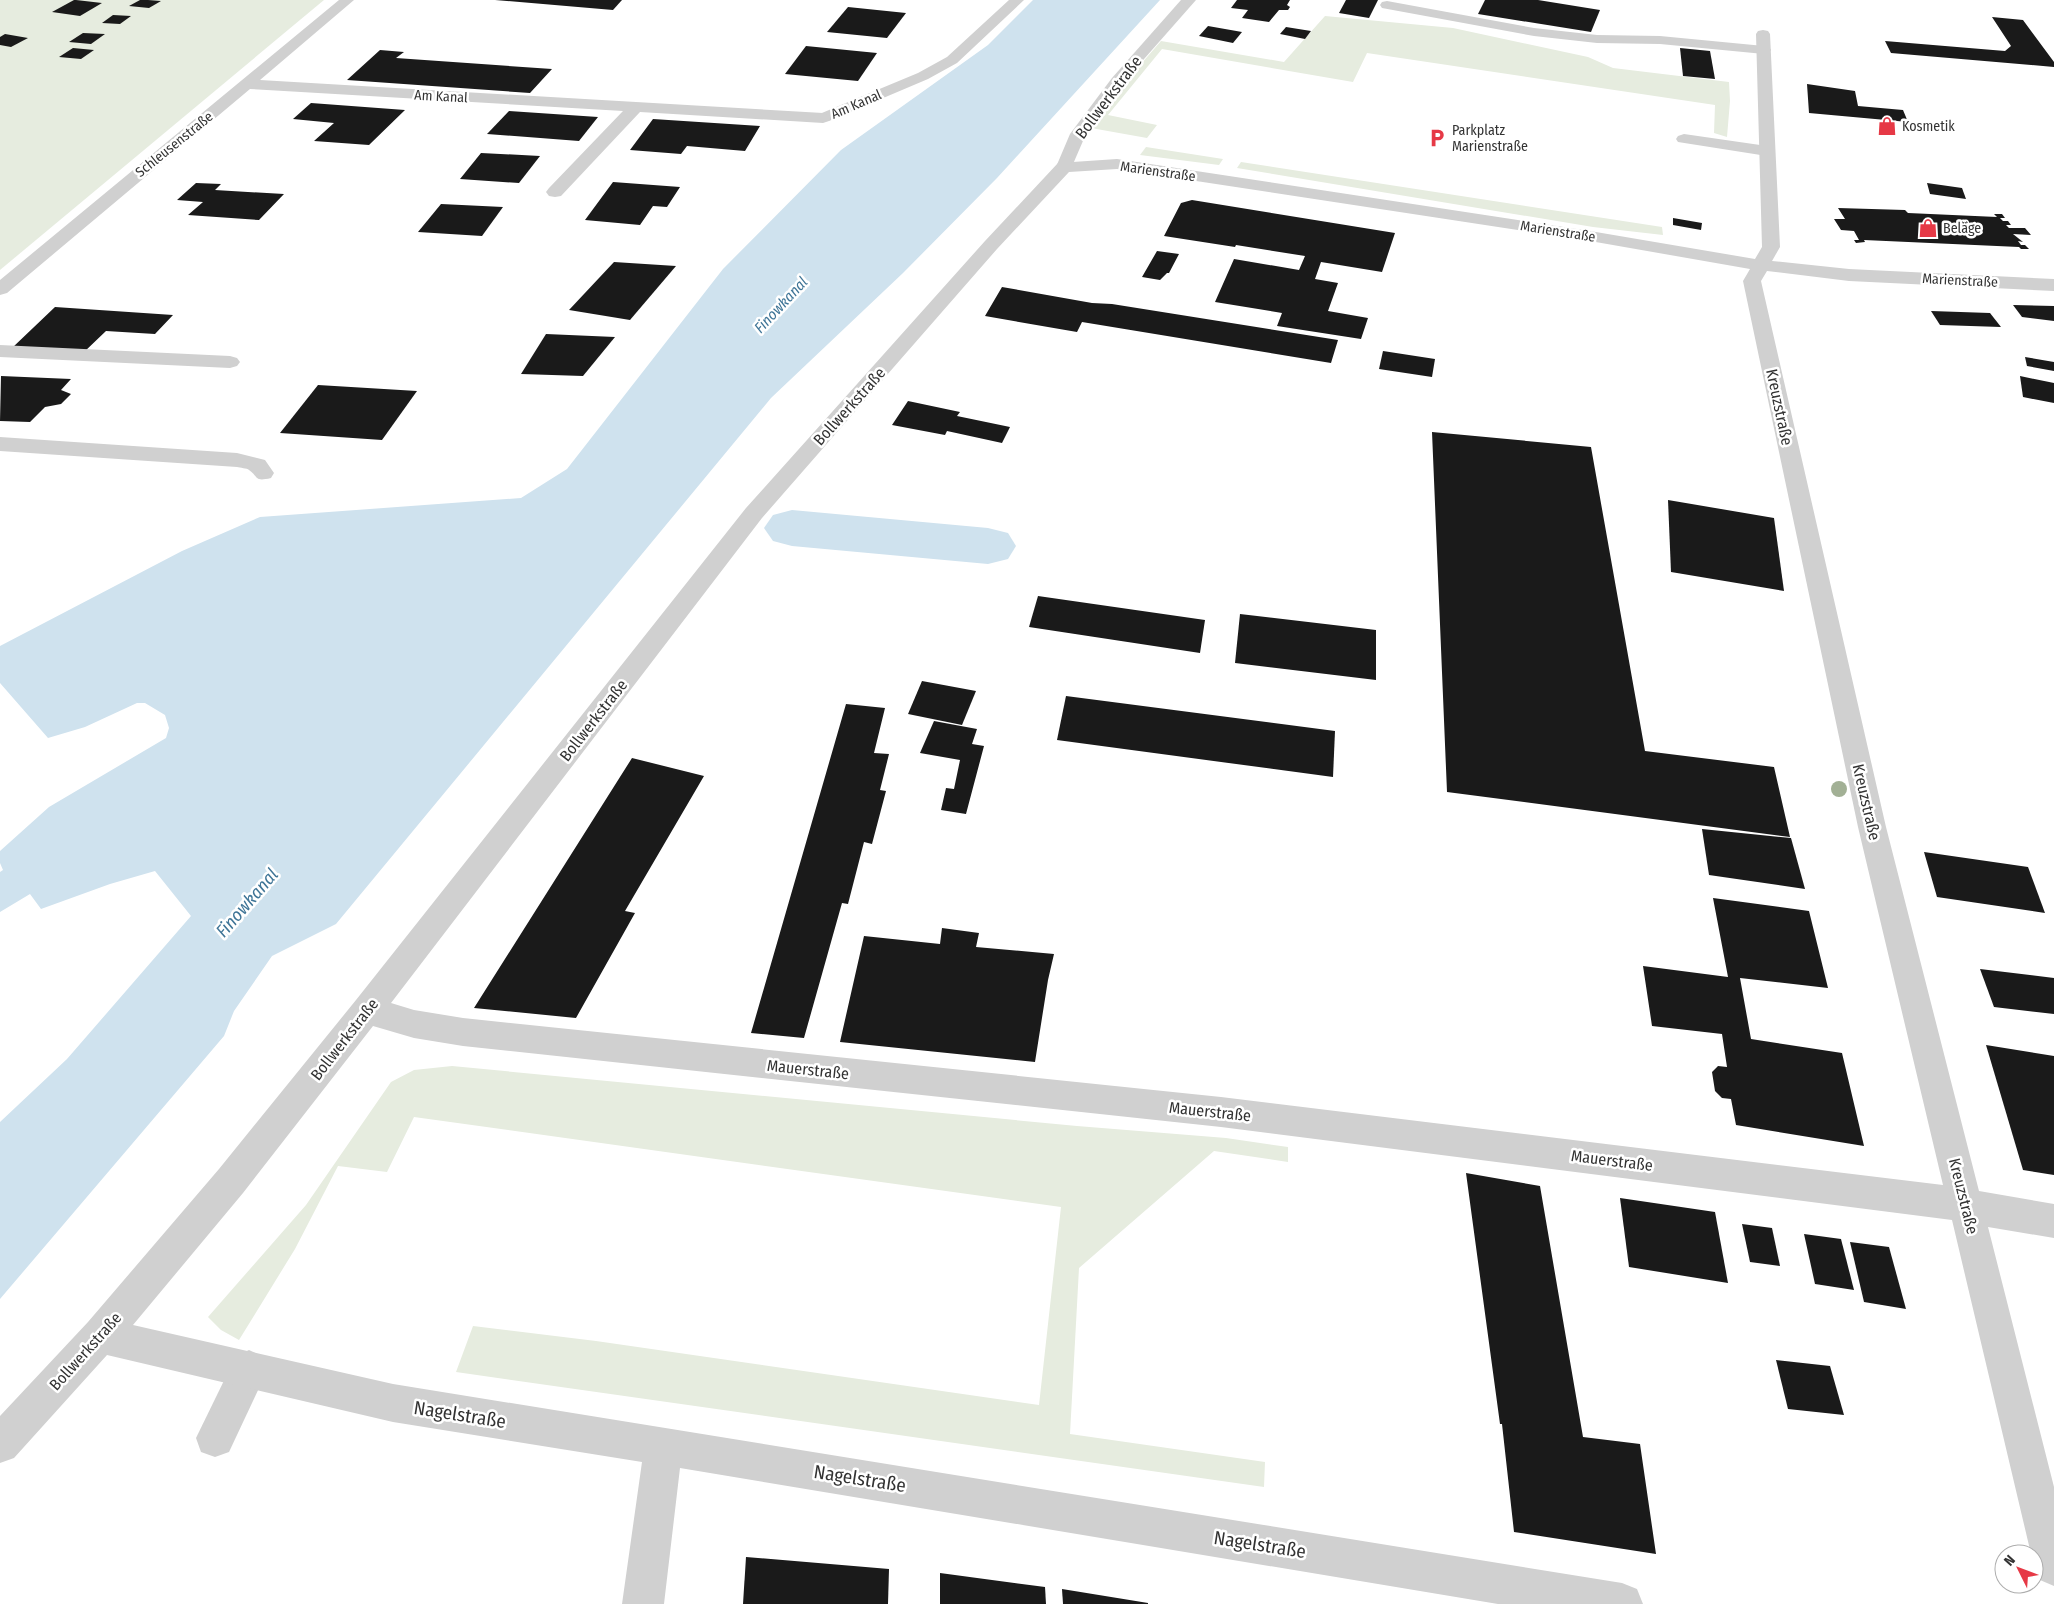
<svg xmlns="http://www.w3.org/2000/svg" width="2054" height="1604" viewBox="0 0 2054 1604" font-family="'Fira Sans Condensed',sans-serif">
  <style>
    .green { fill: #e6ecdf }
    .water { fill: #cfe2ee }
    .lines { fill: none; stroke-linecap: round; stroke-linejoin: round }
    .canal { fill: #cfe2ee; fill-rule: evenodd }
    .building { fill: #1a1a1a }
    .service { fill: #d0d0d0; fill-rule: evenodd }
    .minor { fill: #d0d0d0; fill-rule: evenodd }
    .tree { fill: #a2b095 }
    .labels { text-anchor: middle; stroke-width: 5; stroke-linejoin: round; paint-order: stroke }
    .far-street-label { font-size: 14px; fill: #333; stroke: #fff }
    .far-poi-label { font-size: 14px; fill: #333; stroke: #fff; text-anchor: start }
    .far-water-label { font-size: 15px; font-style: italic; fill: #3f7597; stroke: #fff }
    .street-label { font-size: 16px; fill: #333; stroke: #fff }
    .water-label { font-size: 18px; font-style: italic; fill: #3f7597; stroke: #fff }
    .near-street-label { font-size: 19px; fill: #333; stroke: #fff }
  </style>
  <rect width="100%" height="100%" fill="#fff"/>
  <g class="green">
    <polygon points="0,0 324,0 0,270"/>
    <polygon points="1325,16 1453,28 1588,57 1613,68 1729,82 1730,101 1727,137 1714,133 1715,105 1367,53 1353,82 1162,49 1108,115 1157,125 1147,138 1091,128 1121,87 1161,41 1284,62"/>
    <polygon points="1146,147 1223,159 1219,165 1140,155"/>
    <polygon points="1241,162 1662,227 1663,235 1593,227 1237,168"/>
    <polygon points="452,1066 1077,1126 1226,1138 1288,1147 1288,1162 1214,1151 1079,1268 1070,1434 1265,1462 1264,1487 456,1372 473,1326 596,1341 1039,1405 1061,1207 414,1117 387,1172 338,1166 295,1249 239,1340 221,1330 208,1317 306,1205 391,1082 414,1070"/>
  </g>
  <polygon class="water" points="1033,0 1160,0 997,178 903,273 771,398 336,924 272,956 234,1011 224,1036 0,1299 0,1122 67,1059 191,916 155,871 110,884 41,909 30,894 0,912 0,872 3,870 0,863 0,851 49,807 166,738 169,728 165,715 145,703 137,703 85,727 48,738 0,683 0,646 182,551 260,517 521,498 567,469 723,269 841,150 988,45"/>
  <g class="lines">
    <polygon class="canal" points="792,510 988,528 1008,533 1016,546 1008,559 988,564 792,546 773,541 764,528 773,515"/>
  </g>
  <g class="building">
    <polygon points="74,0 76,0 102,3 80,16 52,12"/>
    <polygon points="140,0 148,0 161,1 149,8 129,6"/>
    <polygon points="495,0 622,0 613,10"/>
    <polygon points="1237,0 1290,0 1287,5 1290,7 1288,10 1279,10 1269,22 1242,18 1248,10 1231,8"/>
    <polygon points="1346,0 1378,0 1369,18 1339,13"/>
    <polygon points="1485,0 1538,0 1600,10 1591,32 1478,14"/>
    <polygon points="848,7 906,13 887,38 827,32"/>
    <polygon points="113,15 131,16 120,24 102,23"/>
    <polygon points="1992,17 2023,20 2054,62 2054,67 1891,53 1885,41 2005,51 2011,46"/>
    <polygon points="1208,26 1242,32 1233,43 1199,36"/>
    <polygon points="1286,27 1311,31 1305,39 1280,34"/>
    <polygon points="83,33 105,34 91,44 69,42"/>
    <polygon points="5,34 28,38 11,47 0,45 0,37"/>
    <polygon points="806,46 877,53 858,81 785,74"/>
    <polygon points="73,48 94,50 81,59 59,57"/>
    <polygon points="1680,48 1710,51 1715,79 1683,76"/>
    <polygon points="380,50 404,52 396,58 552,69 530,93 347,80"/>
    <polygon points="1807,84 1855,91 1858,106 1903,110 1908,122 1809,113"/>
    <polygon points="311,103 405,110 369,145 314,141 334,123 293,119"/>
    <polygon points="509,111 598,117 579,141 487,134"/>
    <polygon points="653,119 760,126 745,151 687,146 681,154 630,150"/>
    <polygon points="481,153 540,156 519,183 460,179"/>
    <polygon points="613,182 680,187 667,207 653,206 640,225 585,220"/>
    <polygon points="196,183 221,184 215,190 284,194 259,220 188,215 203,202 177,200"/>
    <polygon points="1927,183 1962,188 1966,199 1930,194"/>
    <polygon points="1192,200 1395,233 1382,272 1321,262 1315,279 1338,283 1328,311 1368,318 1361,339 1277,326 1282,313 1215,302 1234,259 1299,270 1305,256 1236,245 1235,247 1164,236 1181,203"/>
    <polygon points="441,204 503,207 482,236 418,232"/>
    <polygon points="1838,208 1905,210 1908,213 1997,217 1994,214 2002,214 2005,218 2000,218 2003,221 2008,221 2011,225 2006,225 2009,228 2025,228 2031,235 2013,234 2023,242 2018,241 2021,245 2025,245 2029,249 2021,249 2019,247 1864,240 1865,242 1856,243 1854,240 1859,240 1854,231 1841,230 1834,219 1845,219"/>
    <polygon points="1673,218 1702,223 1701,230 1673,225"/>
    <polygon points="1157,251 1179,254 1169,273 1167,273 1160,280 1142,277"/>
    <polygon points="614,262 676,266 630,320 569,310"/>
    <polygon points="1002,287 1092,303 1112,304 1338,340 1331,363 1082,322 1077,332 985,316"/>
    <polygon points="2013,305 2054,306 2054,321 2022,317"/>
    <polygon points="55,307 173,315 155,334 106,331 83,353 12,348"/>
    <polygon points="1931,311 1990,313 2001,327 1940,325"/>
    <polygon points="546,334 615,337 583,376 521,374"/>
    <polygon points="1383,351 1435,359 1432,377 1379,369"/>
    <polygon points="2025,357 2054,362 2054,371 2027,366"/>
    <polygon points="1,376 71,379 61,390 71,394 61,404 45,407 30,422 0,421"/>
    <polygon points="2020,376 2054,383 2054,403 2023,397"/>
    <polygon points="318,385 417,391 382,440 280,433"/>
    <polygon points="908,401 960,412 957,416 1010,427 1002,443 947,431 945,435 892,425"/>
    <polygon points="1432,432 1591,447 1645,751 1774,767 1790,837 1447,792"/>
    <polygon points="1668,500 1774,518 1784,591 1671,572"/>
    <polygon points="1038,596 1205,620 1200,653 1029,627"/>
    <polygon points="1240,614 1376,630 1376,680 1235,663"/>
    <polygon points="922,681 976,691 962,725 908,714"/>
    <polygon points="1066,696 1335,731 1333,777 1057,740"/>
    <polygon points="846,704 885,708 874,753 889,754 880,790 886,791 872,844 864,842 848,904 842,903 804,1038 751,1033"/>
    <polygon points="934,721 977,729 972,744 984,746 966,814 941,810 946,788 954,789 960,760 920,753"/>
    <polygon points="632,758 704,776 625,911 635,913 576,1018 474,1008"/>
    <polygon points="1702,829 1791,838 1805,889 1709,875"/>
    <polygon points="1924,852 2028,867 2045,913 1937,897"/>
    <polygon points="1713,898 1809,911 1828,988 1740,978 1751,1039 1842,1053 1864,1146 1736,1125 1731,1099 1722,1098 1715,1091 1712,1072 1718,1066 1727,1067 1722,1034 1652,1026 1643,966 1728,977"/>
    <polygon points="942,928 979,933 976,947 1054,954 1048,980 1035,1062 840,1042 864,936 940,944"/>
    <polygon points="1980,969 2054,978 2054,1014 1994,1007"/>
    <polygon points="1986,1045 2054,1056 2054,1175 2023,1170"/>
    <polygon points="1466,1173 1540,1186 1583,1437 1640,1444 1656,1554 1514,1532 1502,1424 1500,1424"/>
    <polygon points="1620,1198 1715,1212 1728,1283 1629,1267"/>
    <polygon points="1742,1224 1772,1228 1780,1266 1750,1262"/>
    <polygon points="1804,1234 1841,1239 1854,1290 1815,1284"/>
    <polygon points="1850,1242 1889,1247 1906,1309 1864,1302"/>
    <polygon points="1776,1360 1830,1366 1844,1415 1788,1409"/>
    <polygon points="746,1557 889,1569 888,1604 743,1604"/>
    <polygon points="940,1573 1045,1587 1046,1604 940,1604"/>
    <polygon points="1062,1589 1148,1603 1148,1604 1063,1604"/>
  </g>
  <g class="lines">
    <g class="service">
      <polygon points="1009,0 1024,0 957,63 928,79 829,121 817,121 815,118 817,115 918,73 947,57"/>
      <polygon points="1181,0 1196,0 1122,84 1086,134 1070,171 1058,171 1056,167 1070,134 1112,78"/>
      <polygon points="1387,1 1534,28 1597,35 1660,36 1764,46 1769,47 1771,50 1769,53 1764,54 1660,44 1597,43 1534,36 1382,8 1380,5 1382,2"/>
      <polygon points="1684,134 1767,146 1773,148 1775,151 1773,154 1767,156 1678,142 1676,139 1678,136"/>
      <polygon points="0,345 230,356 237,358 240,362 237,366 230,368 0,357"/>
      <polygon points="249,1350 262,1356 268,1369 229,1452 215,1457 201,1452 196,1438 236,1356"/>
    </g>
    <g class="minor">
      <polygon points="339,0 354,0 260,80 823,113 829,115 831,118 829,121 823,123 640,112 561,196 555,197 549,196 546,192 549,188 623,111 250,89 7,293 0,295 0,280"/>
      <path d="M1763,30L1768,31L1770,34L1780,247L1772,261L1849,269L2054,279V291L1849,281L1767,271L1761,281L1886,827L1979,1191L2054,1204V1238L1988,1227L2054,1487V1586L2040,1580L2034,1567V1554H2031L1952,1220L1221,1127L463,1046L414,1038L373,1026L243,1193L133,1325L393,1384L1622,1583L1637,1589L1643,1604H1498L680,1468L664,1604H622L642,1462L393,1422L107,1355L14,1458L0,1463V1416L88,1322L219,1169L356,1000L746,508L985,241L1058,163L1117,159L1590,231L1755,259L1762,247L1756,34L1758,31ZM1117,169L1590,241L1750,269L1743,281L1858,827L1943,1185L1221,1097L463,1018L414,1010L391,1003L762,518L997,249L1069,172Z"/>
      <path d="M0,437L237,453L265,460L274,473L271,478C254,482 259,477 249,470C247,468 240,468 237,467L0,451Z"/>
    </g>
  </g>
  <circle class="tree" cx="1839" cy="789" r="8"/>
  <defs>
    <g id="shop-bare" transform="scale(1.5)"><path d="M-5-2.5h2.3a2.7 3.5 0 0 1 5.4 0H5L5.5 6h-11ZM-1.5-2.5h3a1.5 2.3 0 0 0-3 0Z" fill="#e63946" stroke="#fff" stroke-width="2.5" paint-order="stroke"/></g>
    <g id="parking-bare" transform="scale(1.5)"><path d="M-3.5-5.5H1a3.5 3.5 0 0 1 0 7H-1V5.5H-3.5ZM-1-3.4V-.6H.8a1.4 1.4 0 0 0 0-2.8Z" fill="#e63946" stroke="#fff" stroke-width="2.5" paint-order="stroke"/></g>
  </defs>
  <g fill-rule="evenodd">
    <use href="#shop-bare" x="1887" y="126"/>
    <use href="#parking-bare" x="1437" y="138"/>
    <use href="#shop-bare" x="1928" y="228"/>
  </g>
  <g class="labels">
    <g class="far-street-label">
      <text transform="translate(441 96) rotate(3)" y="5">Am Kanal</text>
      <text transform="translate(856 104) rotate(-23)" y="5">Am Kanal</text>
      <text transform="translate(174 144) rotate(-39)" y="5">Schleusenstraße</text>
      <text transform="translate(1158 171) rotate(8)" y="5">Marienstraße</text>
      <text transform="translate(1558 231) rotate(9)" y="5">Marienstraße</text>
      <text transform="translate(1960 280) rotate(3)" y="5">Marienstraße</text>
    </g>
    <g class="far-poi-label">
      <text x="1902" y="131">Kosmetik</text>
      <text x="1452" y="135">Parkplatz<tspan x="1452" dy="16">Marienstraße</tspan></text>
      <text x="1943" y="233">Beläge</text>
    </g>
    <g class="far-water-label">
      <text transform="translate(781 305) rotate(-47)" y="5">Finowkanal</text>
    </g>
    <g class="street-label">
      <text transform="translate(1108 97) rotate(-53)" y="6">Bollwerkstraße</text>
      <text transform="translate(849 406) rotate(-48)" y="6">Bollwerkstraße</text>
      <text transform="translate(1780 407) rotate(78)" y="6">Kreuzstraße</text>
      <text transform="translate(593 720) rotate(-52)" y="6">Bollwerkstraße</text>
      <text transform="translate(1867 802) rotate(77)" y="6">Kreuzstraße</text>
      <text transform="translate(344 1039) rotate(-52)" y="6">Bollwerkstraße</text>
      <text transform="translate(808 1069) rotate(6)" y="6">Mauerstraße</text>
      <text transform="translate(1210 1111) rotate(6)" y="6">Mauerstraße</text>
      <text transform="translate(1612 1160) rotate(7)" y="6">Mauerstraße</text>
      <text transform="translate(1964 1196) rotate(76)" y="6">Kreuzstraße</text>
      <text transform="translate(85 1351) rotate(-48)" y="6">Bollwerkstraße</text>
    </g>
    <g class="water-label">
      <text transform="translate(247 903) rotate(-49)" y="6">Finowkanal</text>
    </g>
    <g class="near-street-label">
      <text transform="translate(460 1414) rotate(9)" y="7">Nagelstraße</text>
      <text transform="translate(860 1478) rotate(9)" y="7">Nagelstraße</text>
      <text transform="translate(1260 1544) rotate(9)" y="7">Nagelstraße</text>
    </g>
  </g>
  <g transform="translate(2019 1569) rotate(312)"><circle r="24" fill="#ffffff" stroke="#adadad"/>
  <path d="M0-4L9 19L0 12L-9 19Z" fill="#e63946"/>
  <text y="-8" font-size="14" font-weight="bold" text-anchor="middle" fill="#333333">N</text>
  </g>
</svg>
